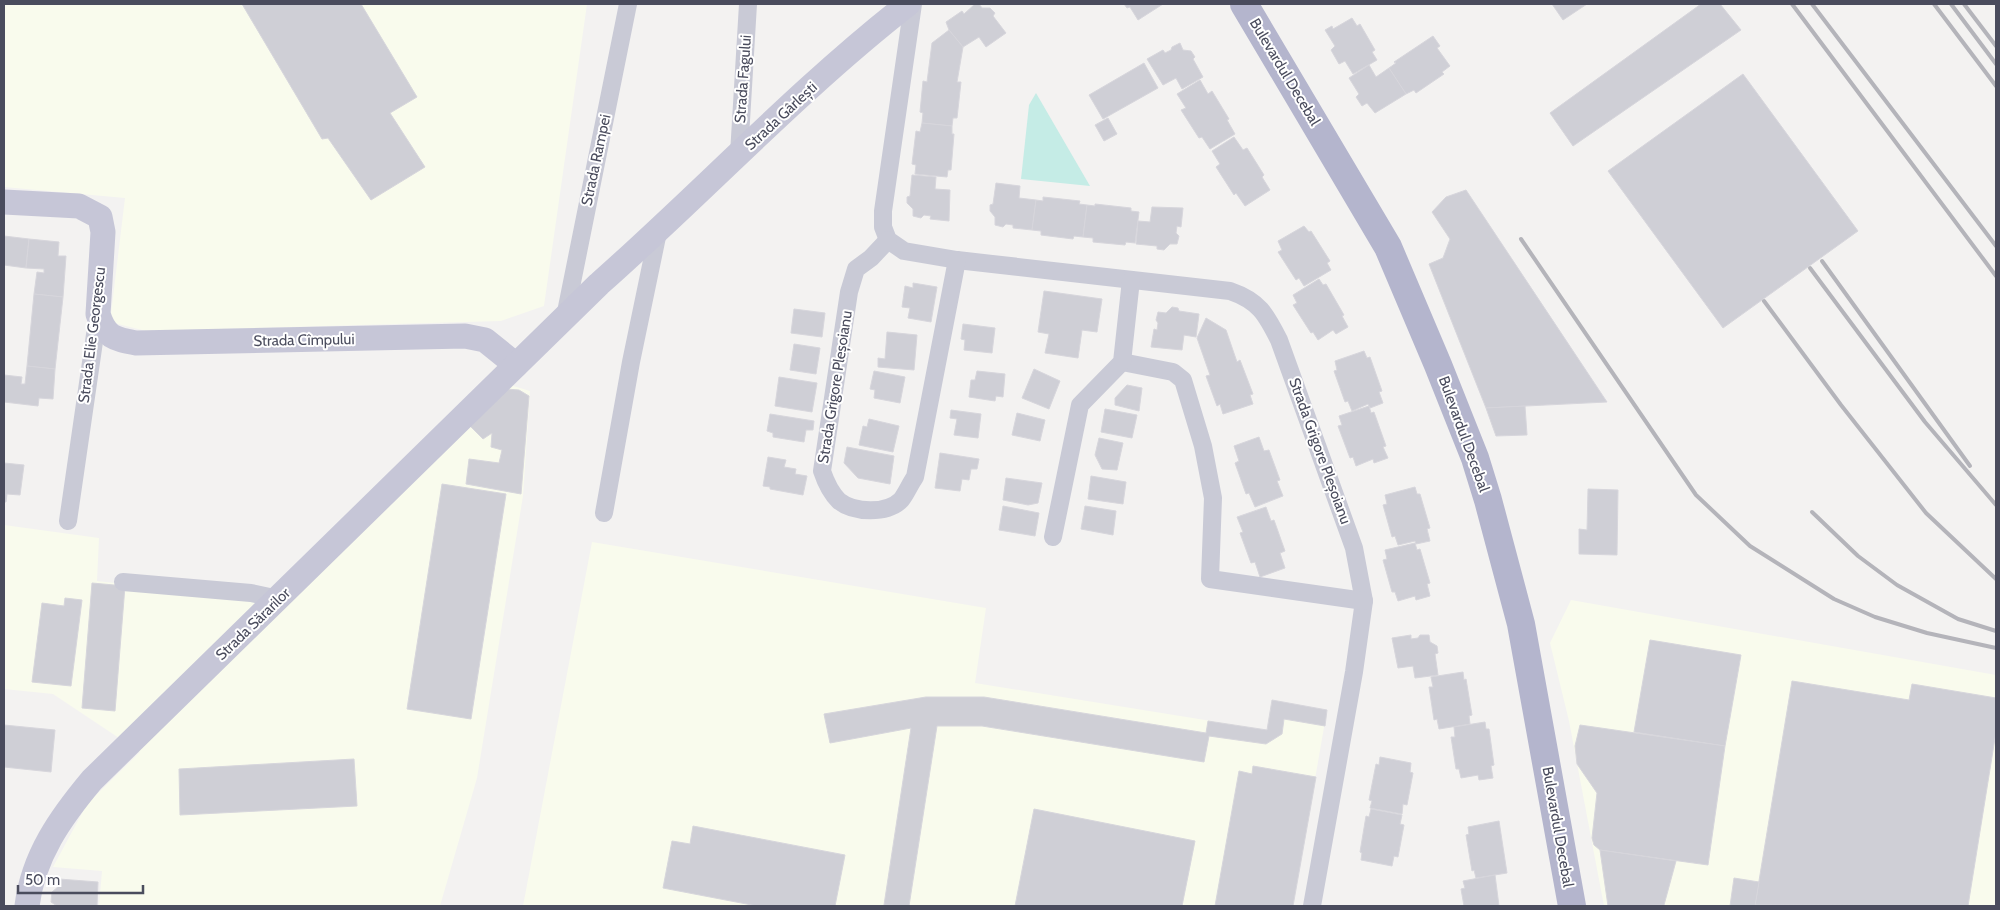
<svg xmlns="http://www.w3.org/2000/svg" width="2000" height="910" viewBox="0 0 2000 910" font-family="Cabin,sans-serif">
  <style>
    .commercial { fill: #f9fbed }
    .green { fill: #c5ece6 }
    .building { fill: #cfcfd6; stroke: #d7d6dc }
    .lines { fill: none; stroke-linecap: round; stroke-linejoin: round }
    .street { stroke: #c9cad6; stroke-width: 18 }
    .secondary { stroke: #c6c6d7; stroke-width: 25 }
    .primary { stroke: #b4b5cd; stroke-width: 28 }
    .rail { stroke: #b4b4ba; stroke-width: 4 }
    .labels { text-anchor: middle; stroke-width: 4; stroke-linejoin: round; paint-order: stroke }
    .street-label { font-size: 15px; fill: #4a4c5d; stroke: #fff }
  </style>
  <rect width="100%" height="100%" fill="#f3f2f1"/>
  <g class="commercial">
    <polygon points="4,4 587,4 544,306 501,321 146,331 110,322 125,198 4,187"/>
    <polygon points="510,385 530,391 523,496 477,778 440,906 99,906 102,871 53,867 87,804 140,752 53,694 4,689 4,525 99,538 97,581 289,603"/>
    <polygon points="592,542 986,608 975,683 1267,730 1272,700 1327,710 1293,906 523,906"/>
    <polygon points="1571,600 1996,675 1996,906 1604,906 1569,721 1550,643"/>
  </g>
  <polygon class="green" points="1036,93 1090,186 1021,179 1029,105"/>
  <g class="building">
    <polygon points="242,4 361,4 417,97 390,113 425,167 371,200 328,138 322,139"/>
    <polygon points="975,4 979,4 982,8 990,8 995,13 993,16 1006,33 986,47 979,37 963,47 949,30 946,22 962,11 964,14"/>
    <polygon points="1124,4 1163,4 1138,20 1130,7 1127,8"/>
    <polygon points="1552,4 1587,4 1563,20"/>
    <polygon points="1701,4 1720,4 1741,30 1573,146 1550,113"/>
    <polygon points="1352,18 1357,26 1360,24 1375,50 1372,52 1377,60 1353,74 1345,61 1339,64 1331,50 1335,46 1325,30 1332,26 1333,29"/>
    <polygon points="949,30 963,47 957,82 961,82 957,118 953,118 952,126 922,123 923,113 920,112 923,81 927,82 932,43"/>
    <polygon points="1433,36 1440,46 1437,48 1450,66 1442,72 1444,74 1416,93 1414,90 1406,94 1389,68 1396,63 1394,62"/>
    <polygon points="1180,43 1183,50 1191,51 1195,57 1193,59 1203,77 1182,89 1176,78 1163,85 1147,59 1163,50 1165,53 1171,50 1172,47"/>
    <polygon points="1144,63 1158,88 1103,119 1089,95"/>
    <polygon points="1369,65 1376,77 1389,68 1406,94 1375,113 1367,103 1362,106 1356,97 1359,94 1349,78"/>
    <polygon points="1743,74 1858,231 1723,328 1608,171"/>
    <polygon points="1200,80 1208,94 1212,91 1229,119 1227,120 1235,134 1210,149 1202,137 1199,138 1181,110 1186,108 1177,94"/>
    <polygon points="1108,118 1117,134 1104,141 1095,125"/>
    <polygon points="922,123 952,126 952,134 954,134 951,170 948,170 947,177 915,174 916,165 912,164 916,131 920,132"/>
    <polygon points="1234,137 1243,150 1247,148 1264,175 1262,177 1270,190 1245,206 1236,193 1234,195 1216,167 1220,164 1212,151"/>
    <polygon points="912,175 936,177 935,189 950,190 949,221 930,219 931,216 924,215 921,218 913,216 913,209 907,203 907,197 910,196"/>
    <polygon points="996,183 1020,186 1019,198 1036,200 1032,230 1013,228 1013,225 1006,224 1003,227 995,225 995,217 990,211 990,205 993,204"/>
    <polygon points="1466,190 1607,402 1486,408 1429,264 1443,258 1450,239 1432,212 1446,197"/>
    <polygon points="1043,197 1080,201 1079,204 1087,205 1083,237 1074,236 1073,239 1041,235 1041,231 1032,230 1036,200 1043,201"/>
    <polygon points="1095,204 1131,208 1131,211 1139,212 1135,243 1126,242 1125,245 1093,242 1093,238 1083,237 1087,205 1095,206"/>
    <polygon points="1152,207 1183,208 1181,227 1177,226 1176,233 1179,236 1177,244 1170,244 1164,250 1157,249 1157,246 1136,244 1138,221 1150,222"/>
    <polygon points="1304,226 1309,232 1311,231 1330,261 1327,263 1331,270 1304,286 1299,278 1296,280 1278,252 1282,250 1278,241"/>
    <polygon points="4,236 29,239 26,268 4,265"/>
    <polygon points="29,239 59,242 58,256 66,256 63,297 34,294 37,272 44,273 44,269 26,268"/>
    <polygon points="1319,279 1323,285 1326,284 1344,315 1342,316 1348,327 1336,334 1333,330 1318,340 1313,332 1311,333 1293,305 1297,303 1293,295"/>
    <polygon points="913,283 937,287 931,322 908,318 910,308 902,307 905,286 913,288"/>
    <polygon points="1044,291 1102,299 1097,332 1082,330 1078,358 1045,353 1049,334 1038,332"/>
    <polygon points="34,294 63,297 55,369 27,366"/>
    <polygon points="1172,307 1178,308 1179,311 1199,314 1196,337 1184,335 1182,350 1151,347 1154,329 1157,330 1158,323 1156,320 1158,312 1166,313"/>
    <polygon points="794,309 825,313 822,337 791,333"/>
    <polygon points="1206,318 1226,330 1237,362 1240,360 1253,394 1250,395 1253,404 1223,414 1220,404 1217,406 1206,376 1210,375 1197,338"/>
    <polygon points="963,324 995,328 992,353 964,350 965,340 961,339"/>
    <polygon points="887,332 917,335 914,370 878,367 878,358 885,359"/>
    <polygon points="794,344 820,348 816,374 790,370"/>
    <polygon points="1364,351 1367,358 1370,357 1382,391 1379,392 1383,403 1370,408 1368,404 1352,411 1348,401 1345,402 1334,371 1337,370 1335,361"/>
    <polygon points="27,366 55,369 53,399 39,398 38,406 4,402 4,375 22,377 21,384 25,384"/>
    <polygon points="1034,369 1060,381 1049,409 1022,398"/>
    <polygon points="874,371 905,377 900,403 874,398 875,390 870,389"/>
    <polygon points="977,371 1005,374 1003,397 996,396 995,401 969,397 971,380 975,380"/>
    <polygon points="779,377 817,383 812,412 775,406"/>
    <polygon points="1127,385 1142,388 1139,411 1115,405 1115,398"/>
    <polygon points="506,389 519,390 529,396 521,494 466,484 469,459 499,463 502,450 491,447 492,433 483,439 469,425"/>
    <polygon points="1369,406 1371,413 1374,412 1386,446 1383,447 1388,458 1374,463 1373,459 1356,466 1353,457 1350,458 1338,426 1342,425 1339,416"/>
    <polygon points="1525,406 1527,435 1496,436 1486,408"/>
    <polygon points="1105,409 1137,415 1132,438 1101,432"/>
    <polygon points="951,410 981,414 978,438 954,435 957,419 950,418"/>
    <polygon points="1017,413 1045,420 1040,441 1012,435"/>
    <polygon points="770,414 814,421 813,430 806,430 804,442 773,437 773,433 767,431"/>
    <polygon points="869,419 899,426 893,452 859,445 863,426 867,427"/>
    <polygon points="1259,437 1264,451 1269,450 1280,480 1277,481 1283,496 1255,507 1249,493 1246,494 1235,463 1239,461 1234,446"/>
    <polygon points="1099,438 1123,443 1117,470 1102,469 1095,455"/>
    <polygon points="847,447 894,456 890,484 858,478 844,463"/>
    <polygon points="940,453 979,459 977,469 971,469 969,480 962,479 960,491 935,488"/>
    <polygon points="768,457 786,460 784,467 796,469 795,474 807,476 803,495 770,489 770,487 763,486"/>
    <polygon points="4,463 24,465 20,495 7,494 6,502 4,502"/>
    <polygon points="1091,476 1126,482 1123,504 1088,499"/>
    <polygon points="1006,478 1042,483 1038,503 1028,505 1003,500"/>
    <polygon points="442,484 506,494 471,719 407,709"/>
    <polygon points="1415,487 1417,494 1420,494 1430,528 1427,529 1430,541 1416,544 1415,541 1398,545 1395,536 1392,537 1383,505 1387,504 1385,495"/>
    <polygon points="1588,489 1618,490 1617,555 1579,554 1579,529 1587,530"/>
    <polygon points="1003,506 1039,513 1035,536 999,530"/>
    <polygon points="1085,506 1116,511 1113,535 1081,529"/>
    <polygon points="1266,507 1271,521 1274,520 1285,551 1280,553 1285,568 1260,577 1255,562 1251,563 1240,533 1243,532 1237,517"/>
    <polygon points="1415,543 1417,550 1420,549 1430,583 1427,584 1430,596 1416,600 1415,596 1398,601 1395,592 1392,592 1383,560 1387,559 1385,550"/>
    <polygon points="92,583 125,586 115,711 82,708"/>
    <polygon points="65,598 82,600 71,686 32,682 42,603 64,606"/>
    <polygon points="1411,635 1411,639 1418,638 1420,635 1429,635 1430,642 1437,646 1438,653 1435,654 1438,675 1415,678 1413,666 1398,668 1392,638"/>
    <polygon points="1650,640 1741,655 1725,746 1634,732"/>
    <polygon points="1463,672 1464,680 1466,679 1472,715 1469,716 1470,724 1439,729 1437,719 1434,720 1429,687 1433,687 1431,677"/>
    <polygon points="1792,681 1909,700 1912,684 1996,698 1996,732 1968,906 1755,905"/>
    <polygon points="926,697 984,697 1206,733 1208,721 1267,730 1272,700 1327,710 1325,726 1284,719 1282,734 1266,744 1209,736 1204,762 982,726 937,726 909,906 884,905 911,728 830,743 824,714"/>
    <polygon points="1485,722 1486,729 1489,729 1494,765 1491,766 1493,778 1479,780 1478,775 1461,778 1459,769 1456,769 1451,737 1455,737 1454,727"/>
    <polygon points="4,725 55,730 51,772 4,767"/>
    <polygon points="1580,725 1725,746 1708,865 1600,850 1594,845 1592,838 1597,793 1577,764 1575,746"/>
    <polygon points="1380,757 1411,763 1410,772 1413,773 1407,805 1403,804 1402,814 1370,808 1372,801 1369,800 1376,764 1379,765"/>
    <polygon points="354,759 357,806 180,815 179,769"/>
    <polygon points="1253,766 1316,777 1293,906 1215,906 1239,771 1252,774"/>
    <polygon points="1034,809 1195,841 1182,906 1015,906"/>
    <polygon points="1371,809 1402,815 1400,824 1404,825 1398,857 1394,856 1392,866 1361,860 1362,853 1360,852 1366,816 1369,817"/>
    <polygon points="1499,821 1507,873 1476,878 1474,870 1472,871 1466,835 1469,834 1468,827"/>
    <polygon points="693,826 845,855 835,906 757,906 663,888 672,841 690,844"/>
    <polygon points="1600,850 1676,861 1664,905 1608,906"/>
    <polygon points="1495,875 1499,906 1464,906 1461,889 1465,888 1463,881"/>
    <polygon points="1734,878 1759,882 1755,906 1730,906"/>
    <polygon points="59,879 98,882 97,906 57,906 51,902 52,892 59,886"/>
  </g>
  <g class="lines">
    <g class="street">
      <path d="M913,4L883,211V227L888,240L904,251L957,260L1230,291C1259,301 1266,314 1279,340L1354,548L1364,601L1354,672L1312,906"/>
      <polyline points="739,154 748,4"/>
      <path d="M888,240L871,258L856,269L849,292L822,471C826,483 830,492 839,501C854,513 887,514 901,500C906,494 910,484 915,477L957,260"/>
      <polyline points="565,317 628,4"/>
      <polyline points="1122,362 1173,372 1183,380 1203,446 1213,498 1210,579 1364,601"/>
      <polyline points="604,513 631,362 658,232"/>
      <polyline points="68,521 98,314"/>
      <polyline points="1053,537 1080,405 1122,362 1131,280"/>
      <polyline points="123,582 251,593 279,599"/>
    </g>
    <g class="secondary">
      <path d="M4,202L79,206L100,217L103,232L98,314C105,337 114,339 136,343L465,336L485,340L516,365"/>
      <path d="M27,906C33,856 61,817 92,780L599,284C703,192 798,90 908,4"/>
    </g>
    <polyline class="primary" points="1244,4 1388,247 1438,365 1475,458 1488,500 1521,624 1572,906"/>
    <g class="rail">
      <polyline points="1792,4 1996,276"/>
      <polyline points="1812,4 1996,246"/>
      <polyline points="1934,4 1996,86"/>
      <polyline points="1951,4 1996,64"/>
      <polyline points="1964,4 1996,46"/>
      <polyline points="1521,239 1696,495 1750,546 1834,599 1875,617 1927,633 1996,648"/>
      <polyline points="1822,261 1970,466"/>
      <polyline points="1810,268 1925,422 1996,505"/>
      <polyline points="1764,301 1841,405 1926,513 1996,579"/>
      <polyline points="1812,512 1858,556 1897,585 1958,619 1996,631"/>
    </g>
  </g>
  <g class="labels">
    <g class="street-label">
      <text transform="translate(1285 72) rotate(59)" y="5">Bulevardul Decebal</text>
      <text transform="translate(743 79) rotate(-86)" y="5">Strada Fagului</text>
      <text transform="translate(781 116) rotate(-43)" y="5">Strada Gârlești</text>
      <text transform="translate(596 160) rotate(-78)" y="5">Strada Rampei</text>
      <text transform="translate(92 335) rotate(-83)" y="5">Strada Elie Georgescu</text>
      <text transform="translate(304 340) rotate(-1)" y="5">Strada Cîmpului</text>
      <text transform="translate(835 387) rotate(-81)" y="5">Strada Grigore Pleșoianu</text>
      <text transform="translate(1464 434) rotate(70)" y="5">Bulevardul Decebal</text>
      <text transform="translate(1320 451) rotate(70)" y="5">Strada Grigore Pleșoianu</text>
      <text transform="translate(253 624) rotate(-44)" y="5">Strada Sărarilor</text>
      <text transform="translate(1558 827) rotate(80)" y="5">Bulevardul Decebal</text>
    </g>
  </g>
  <rect width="2000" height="910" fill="none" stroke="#4a4c5d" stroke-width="10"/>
  <path d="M18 885v8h125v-8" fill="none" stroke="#4a4c5d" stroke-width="2.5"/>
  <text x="25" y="885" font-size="15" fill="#4a4c5d" stroke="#ffffff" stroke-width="4" paint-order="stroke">50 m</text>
</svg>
